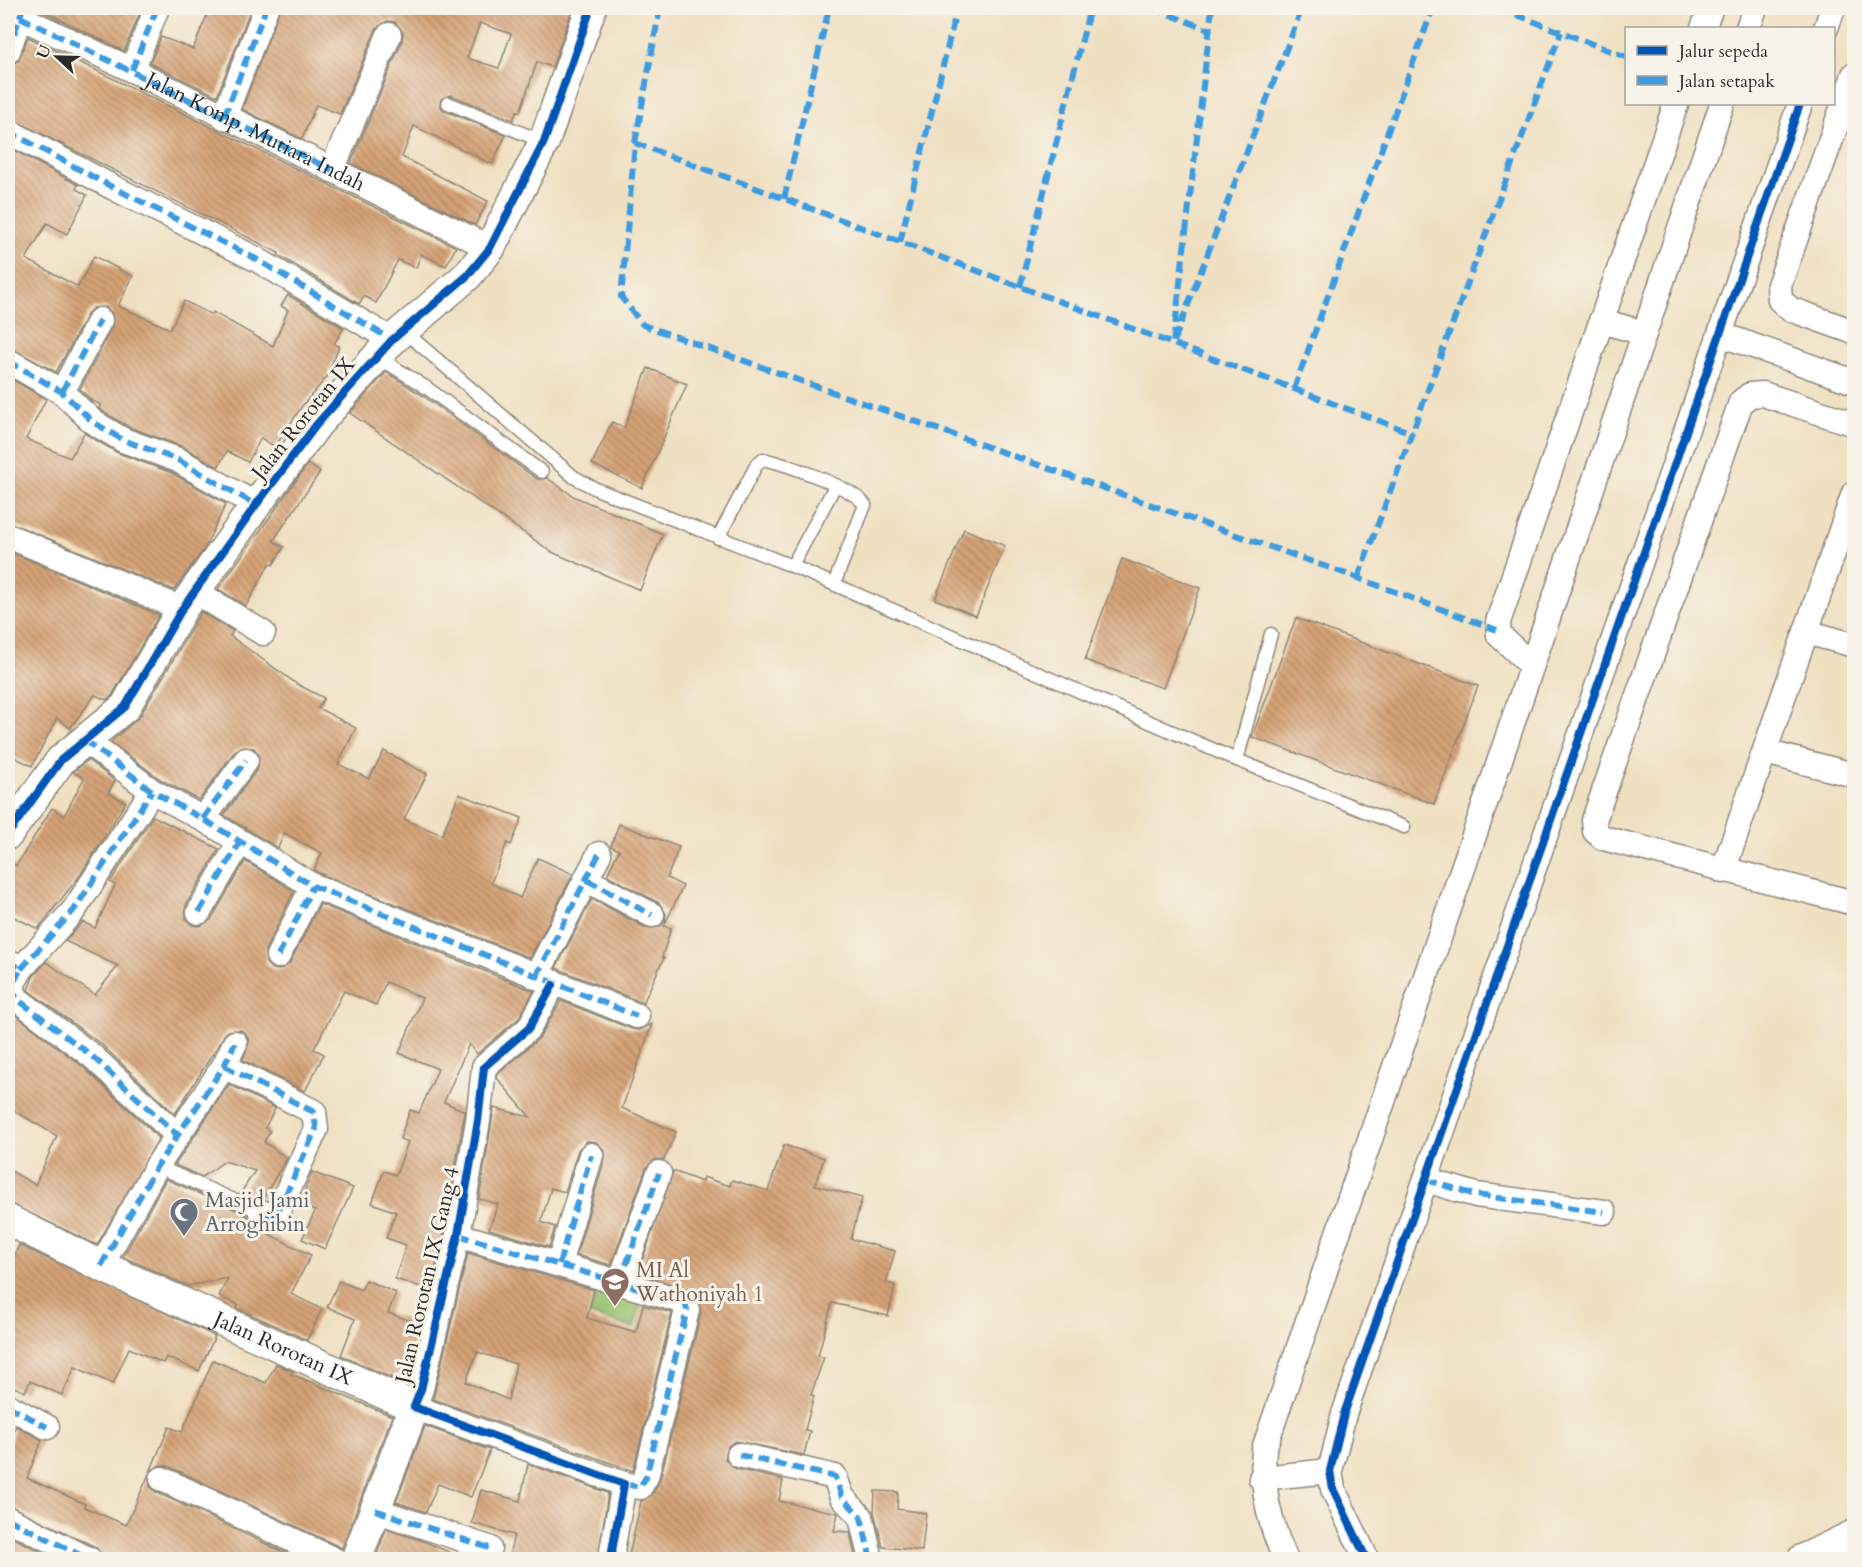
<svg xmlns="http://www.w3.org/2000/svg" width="1862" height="1567" viewBox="0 0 1862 1567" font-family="Cardo,serif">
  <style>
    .park { fill: #97c16d; stroke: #61764c; stroke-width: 1.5 }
    .building { fill: url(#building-back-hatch); fill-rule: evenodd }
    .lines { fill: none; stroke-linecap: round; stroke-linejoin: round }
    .service-casing { stroke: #8e8676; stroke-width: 15 }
    .minor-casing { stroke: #8e8676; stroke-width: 27 }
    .tertiary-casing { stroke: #8e8676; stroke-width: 33 }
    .service { stroke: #fff; stroke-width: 12 }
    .minor { stroke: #fff; stroke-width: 24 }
    .tertiary { stroke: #fff; stroke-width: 30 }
    .quiet { stroke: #3d9ce1; stroke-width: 6; stroke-dasharray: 12 6; stroke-linecap: butt }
    .cycleway-casing { stroke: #f7f3e8; stroke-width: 11 }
    .cycleway { stroke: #0057b8; stroke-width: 8 }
    .labels { text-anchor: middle; stroke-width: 6; stroke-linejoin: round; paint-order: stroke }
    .street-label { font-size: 21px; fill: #2b2b2b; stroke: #f7f3e8 }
    .worship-label { font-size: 21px; fill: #5b616d; stroke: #f7f3e8; text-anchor: start }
    .education-label { font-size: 21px; fill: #785e54; stroke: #f7f3e8; text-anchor: start }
  </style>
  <defs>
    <pattern id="building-back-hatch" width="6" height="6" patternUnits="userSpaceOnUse" patternTransform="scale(1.5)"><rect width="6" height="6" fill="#d5a377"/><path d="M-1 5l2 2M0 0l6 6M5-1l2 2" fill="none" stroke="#ad8562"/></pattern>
  </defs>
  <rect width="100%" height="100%" fill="#f7f3e8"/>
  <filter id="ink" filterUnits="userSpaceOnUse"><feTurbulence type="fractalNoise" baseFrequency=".0167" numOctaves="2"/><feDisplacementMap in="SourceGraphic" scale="12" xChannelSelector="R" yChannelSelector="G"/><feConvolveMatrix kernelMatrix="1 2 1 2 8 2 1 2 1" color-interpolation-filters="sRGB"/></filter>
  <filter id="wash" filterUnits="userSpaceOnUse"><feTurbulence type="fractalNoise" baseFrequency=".008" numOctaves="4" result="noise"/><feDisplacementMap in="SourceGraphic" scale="24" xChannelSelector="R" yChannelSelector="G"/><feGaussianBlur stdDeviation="1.35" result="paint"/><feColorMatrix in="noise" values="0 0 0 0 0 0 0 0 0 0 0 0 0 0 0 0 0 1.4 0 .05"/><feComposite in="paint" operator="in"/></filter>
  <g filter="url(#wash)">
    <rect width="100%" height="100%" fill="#f0e0c2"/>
    <polygon class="park" points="600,1281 644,1293 634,1328 590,1315"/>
    <g id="blocks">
      <g class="building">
        <polygon points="37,8 142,8 124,51"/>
        <polygon points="210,8 251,8 217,96 150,63 161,37 193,49"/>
        <path d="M280,8H573L552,67L537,62L520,112L517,111L513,120L451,95L441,99L440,105L445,111L506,135L492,164L414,126L402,157L488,201L475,225L351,163L402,41L403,33L395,22L387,21L376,29L340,114L316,105L302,139L242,109ZM480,23L511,34L499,68L467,58Z"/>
        <polygon points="28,37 456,247 446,266 421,254 416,268 398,260 376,303 364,296 359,304 278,255 279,253 8,117 8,65 18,61"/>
        <polygon points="8,147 78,185 76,189 87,195 67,234 47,223 26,259 78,287 94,256 133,276 118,306 170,329 184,301 212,315 213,312 273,346 288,310 281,306 288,295 344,328 334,344 339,346 327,377 302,406 275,447 261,438 248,462 227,451 218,467 183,447 129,427 102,411 99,408 101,405 91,400 80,389 113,326 112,313 106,307 93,308 88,313 56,372 8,347"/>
        <polygon points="648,368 687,384 642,488 592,464 612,422 624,428"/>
        <polygon points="386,372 422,395 537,479 547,478 575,497 663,534 640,590 552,552 350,413"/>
        <polygon points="8,377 46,399 26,439 70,458 84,433 118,453 172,473 226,504 204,549 174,590 8,522"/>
        <polygon points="308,464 320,472 273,541 284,547 273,565 270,563 246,606 218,589"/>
        <polygon points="964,529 1005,546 976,616 935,599"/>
        <polygon points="8,551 159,615 112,696 106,700 95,695 70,728 57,718 32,766 8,754"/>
        <polygon points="1122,559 1200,588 1163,688 1085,660"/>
        <polygon points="201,612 233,631 230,636 297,684 324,698 318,708 356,728 338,764 369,779 384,751 427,774 404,819 442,835 459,794 522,818 511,845 507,843 491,883 520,898 538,858 573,874 530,958 319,873 314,870 322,853 284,833 278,848 224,815 258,768 259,755 254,748 241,747 235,751 199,800 160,779 111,742 140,716"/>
        <polygon points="1296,618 1478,686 1434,804 1252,737"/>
        <polygon points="88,760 115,781 108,793 126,802 81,874 38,929 8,914 8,861 16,866 52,808 64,816 84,778 73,772"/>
        <polygon points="153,816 219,849 186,905 186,919 192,925 200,926 211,920 245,861 294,891 265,950 266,963 272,969 279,970 290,963 320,904 534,991 518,1019 477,1054 469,1044 444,1102 465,1111 444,1232 430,1290 395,1279 406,1245 386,1238 396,1212 372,1203 384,1171 396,1175 408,1142 400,1139 410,1110 419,1113 438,1069 399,1053 422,998 386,982 376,1005 344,991 314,1049 324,1054 305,1091 243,1060 249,1042 247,1035 241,1030 227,1031 175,1114 102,1045 28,990 33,977 46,962 95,995 118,966 65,941 83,922 95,928 115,885 110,882"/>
        <polygon points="619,824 679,847 667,878 683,886 664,926 671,928 662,957 664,958 643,1003 556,968 592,899 646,928 659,927 665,921 666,914 659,903 607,875 619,850 611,846"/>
        <polygon points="561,1001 632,1029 640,1030 652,1024 622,1108 676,1132 664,1160 656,1159 646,1168 611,1265 576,1255 605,1159 605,1151 596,1142 587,1141 578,1150 565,1192 551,1188 541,1222 555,1227 549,1247 489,1229 498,1204 479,1199 494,1108 530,1117 497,1078 498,1074 539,1038"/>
        <polygon points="8,1009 83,1067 159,1138 97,1245 8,1203 8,1169 35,1185 57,1136 8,1107"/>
        <polygon points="229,1084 275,1108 265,1128 270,1131 264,1142 287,1158 263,1198 254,1200 240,1194 255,1171 225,1161 202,1177 175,1165"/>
        <polygon points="784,1145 824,1158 815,1185 862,1198 851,1239 895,1251 886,1283 895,1285 888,1316 832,1303 818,1356 824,1357 811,1395 814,1396 805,1430 810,1431 804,1455 735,1441 728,1446 725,1459 736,1469 783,1480 779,1501 838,1513 834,1531 850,1532 856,1560 729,1560 702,1554 701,1560 628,1560 641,1501 652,1495 660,1480 701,1313 695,1292 638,1273 673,1171 702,1182 703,1177 730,1186 732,1180 768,1191"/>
        <polygon points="312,1172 353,1188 325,1249 302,1239 315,1211 299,1205"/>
        <polygon points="166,1179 247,1215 247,1223 311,1255 291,1294 322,1309 307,1340 237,1308 238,1305 219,1296 228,1278 188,1286 123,1257"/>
        <polygon points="19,1245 215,1336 199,1371 166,1357 163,1363 129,1348 113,1384 75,1367 62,1395 30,1381 25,1392 8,1384 8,1271"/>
        <path d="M468,1253L594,1290L587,1318L636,1332L643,1305L672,1313L633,1471L433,1399ZM477,1352L516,1364L508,1400L466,1382Z"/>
        <polygon points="366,1280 396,1293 388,1313 422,1325 407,1385 341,1355 355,1319 327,1307 339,1281 361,1290"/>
        <polygon points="213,1360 266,1383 276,1364 293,1371 291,1374 392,1416 342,1548 168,1466 160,1465 150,1472 169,1427 182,1432"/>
        <polygon points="16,1426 42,1440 27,1478 85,1504 84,1507 126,1525 149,1474 150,1487 156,1492 300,1560 104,1560 96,1547 8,1505 8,1447"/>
        <polygon points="425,1426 490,1450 471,1497 438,1484 426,1512 396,1502"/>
        <polygon points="528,1464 608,1493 598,1560 508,1560 514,1535 472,1523 481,1490 520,1501"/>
        <polygon points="875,1491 898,1492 897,1509 926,1513 922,1551 883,1547 874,1512"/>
        <polygon points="386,1529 426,1542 467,1560 375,1560"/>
        <polygon points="8,1535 57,1560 8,1560"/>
      </g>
    </g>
  </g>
  <g filter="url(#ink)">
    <use href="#blocks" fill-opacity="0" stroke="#8e8676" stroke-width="1.5"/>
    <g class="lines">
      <g class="service-casing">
        <g id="service">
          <polyline points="448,103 544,142"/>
          <polyline points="404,331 574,477 596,489 792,566 1237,760 1404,827"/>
          <polyline points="378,357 427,388 542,472"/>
          <path d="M718,538L757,464L763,459C785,464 853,487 865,505L834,584"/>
          <polyline points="792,566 835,486"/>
          <polyline points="1237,760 1271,634"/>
          <polyline points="157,1166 261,1212"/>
        </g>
      </g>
      <g class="minor-casing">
        <g id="minor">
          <path id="s1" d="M20,17L132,70L490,248"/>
          <polyline points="1703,28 1711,8"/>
          <polyline points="1748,28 1755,8"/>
          <polyline points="1826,28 1833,8"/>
          <polyline points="8,51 23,8"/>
          <polyline points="132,70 157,8"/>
          <polyline points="1854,75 1779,285 1780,300 1790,309 1854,332"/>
          <polyline points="224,117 266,8"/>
          <polyline points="8,131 114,188 256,259 392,340"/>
          <polyline points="332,170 389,35"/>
          <polyline points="1601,321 1644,333"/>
          <polyline points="1720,334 1854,382"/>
          <polyline points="8,361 62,392 93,422 123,440 178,460 256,505"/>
          <polyline points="62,392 100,320"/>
          <polyline points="1854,424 1763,394 1750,395 1741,402 1594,820 1595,831 1603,838 1854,903"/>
          <polyline points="8,536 182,609"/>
          <polyline points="196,592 263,633"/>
          <polyline points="1806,632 1854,645"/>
          <polyline points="1530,664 1499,635 1498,622 1676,104"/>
          <polyline points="85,740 152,791 203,819 313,886 637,1016"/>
          <polyline points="1765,752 1854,775"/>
          <polyline points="203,819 246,760"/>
          <polyline points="1723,871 1854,493"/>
          <polyline points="587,880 652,915"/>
          <polyline points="199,912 240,842"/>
          <polyline points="278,956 313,886"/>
          <polyline points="8,961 21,969 11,987 17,999 92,1056 177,1135"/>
          <polyline points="21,969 74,910 152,791"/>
          <polyline points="536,977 599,854"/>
          <polyline points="553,985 529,1028 484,1067 478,1121 458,1235 421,1389 414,1407 624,1484 612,1551 614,1560"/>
          <polyline points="224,1066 314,1112 316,1129 275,1218 261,1212"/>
          <polyline points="1426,1180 1476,1195 1604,1212"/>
          <polyline points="458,1235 685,1302 687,1310 646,1477 640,1487 624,1484"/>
          <polyline points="559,1264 591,1155"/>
          <polyline points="101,1266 157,1166 224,1066 235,1043"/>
          <polyline points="620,1282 659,1173"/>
          <polyline points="8,1406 47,1427"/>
          <polyline points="739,1455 835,1477 842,1497 861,1517 871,1560"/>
          <polyline points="1261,1478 1330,1471"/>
          <polyline points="162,1479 335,1560"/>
          <polyline points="375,1510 489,1548"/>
          <polyline points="8,1519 90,1560"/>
          <path d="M1286,1560C1269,1524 1261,1489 1264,1449C1420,1002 1569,552 1722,104"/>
          <polyline points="1367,1560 1333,1489 1330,1471 1344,1414 1800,104"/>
        </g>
      </g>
      <g class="tertiary-casing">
        <g id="tertiary">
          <polyline points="8,834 61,760 125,707 182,609 256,505 317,424 392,340 467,276 490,248 544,142 591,8"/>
          <path id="s2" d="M8,1220L101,1266L414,1407L356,1560"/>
          <polyline points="1802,1560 1854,1535"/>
        </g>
      </g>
      <use href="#service" class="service"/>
      <use href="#minor" class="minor"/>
      <use href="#tertiary" class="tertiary"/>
      <g class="quiet">
        <polyline points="660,8 635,143 621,297 643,325 1358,578 1497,630"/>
        <polyline points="1153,8 1209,30"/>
        <polyline points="1212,8 1173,344 1302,8"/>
        <polyline points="1499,8 1626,57"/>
        <polyline points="20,17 332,170"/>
        <polyline points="8,51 23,8"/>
        <polyline points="132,70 157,8"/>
        <polyline points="224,117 266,8"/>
        <polyline points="8,131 114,188 256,259 392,340"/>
        <polyline points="635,143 1412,433"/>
        <polyline points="784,199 829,8"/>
        <polyline points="900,242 957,8"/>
        <polyline points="1020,287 1090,8"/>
        <polyline points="8,361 62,392 93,422 123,440 178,460 256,505"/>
        <polyline points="1294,389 1433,8"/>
        <polyline points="62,392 100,320"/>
        <polyline points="1358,578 1561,32"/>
        <polyline points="85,740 152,791 203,819 313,886 637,1016"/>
        <polyline points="203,819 246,760"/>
        <polyline points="587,880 652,915"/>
        <polyline points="199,912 240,842"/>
        <polyline points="278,956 313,886"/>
        <polyline points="8,961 21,969 11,987 17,999 92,1056 177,1135"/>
        <polyline points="21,969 74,910 152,791"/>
        <polyline points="536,977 599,854"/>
        <polyline points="224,1066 314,1112 316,1129 275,1218 261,1212"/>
        <polyline points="1426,1180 1476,1195 1604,1212"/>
        <polyline points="458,1235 685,1302 687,1310 646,1477 640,1487 624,1484"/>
        <polyline points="559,1264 591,1155"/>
        <polyline points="101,1266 157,1166 224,1066 235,1043"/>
        <polyline points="620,1282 659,1173"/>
        <polyline points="8,1406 47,1427"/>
        <polyline points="739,1455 835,1477 842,1497 861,1517 871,1560"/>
        <polyline points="375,1510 489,1548"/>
        <polyline points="8,1519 90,1560"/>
      </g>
      <g class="cycleway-casing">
        <g id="cycleway">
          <polyline points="8,834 61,760 125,707 182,609 256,505 317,424 392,340 467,276 490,248 544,142 591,8"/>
          <polyline points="553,985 529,1028 484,1067 478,1121 458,1235 421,1389 414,1407 624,1484 612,1551 614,1560"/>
          <polyline points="1367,1560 1333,1489 1330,1471 1344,1414 1800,104"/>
        </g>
      </g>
      <use href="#cycleway" class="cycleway"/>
    </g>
  </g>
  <defs>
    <g id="mosque-pin" transform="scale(1.5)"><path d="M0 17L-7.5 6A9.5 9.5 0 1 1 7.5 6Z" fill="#6b7280" stroke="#f7f3e8"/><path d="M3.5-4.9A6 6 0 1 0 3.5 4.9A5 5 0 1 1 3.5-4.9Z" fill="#fff"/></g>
    <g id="school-pin" transform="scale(1.5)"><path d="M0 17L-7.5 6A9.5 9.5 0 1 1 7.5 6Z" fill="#8d6e63" stroke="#f7f3e8"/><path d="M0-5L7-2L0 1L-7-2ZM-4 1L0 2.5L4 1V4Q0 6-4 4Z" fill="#fff"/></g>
  </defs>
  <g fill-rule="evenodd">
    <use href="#mosque-pin" x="184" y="1212"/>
    <use href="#school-pin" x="615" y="1282"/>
  </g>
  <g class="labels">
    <g class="street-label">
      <text dy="7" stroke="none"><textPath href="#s1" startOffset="262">Jalan Komp. Mutiara Indah</textPath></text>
      <text transform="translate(303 418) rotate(-51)" y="7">Jalan Rorotan IX</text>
      <text transform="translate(427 1275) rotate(-77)" y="7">Jalan Rorotan IX Gang 4</text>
      <text dy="7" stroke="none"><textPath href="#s2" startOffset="304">Jalan Rorotan IX</textPath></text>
    </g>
    <g class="worship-label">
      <text x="205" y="1207">Masjid Jami<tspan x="205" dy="24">Arroghibin</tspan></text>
    </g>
    <g class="education-label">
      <text x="636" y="1277">MI Al<tspan x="636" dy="24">Wathoniyah 1</tspan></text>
    </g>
  </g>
  <rect width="1862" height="1567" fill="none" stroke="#f7f3e8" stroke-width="30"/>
  <rect x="1625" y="27" width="210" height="78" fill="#f7f3e8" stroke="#a5a39c" stroke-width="1.5"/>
  <rect x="1637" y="46" width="30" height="9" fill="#0057b8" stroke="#a5a39c" stroke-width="1.5"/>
  <text x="1679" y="57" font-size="18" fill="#2b2b2b">Jalur sepeda</text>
  <rect x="1637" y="76" width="30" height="9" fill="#3d9ce1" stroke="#a5a39c" stroke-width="1.5"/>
  <text x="1679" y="87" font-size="18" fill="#2b2b2b">Jalan setapak</text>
  <g transform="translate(57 57) rotate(292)" stroke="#f7f3e8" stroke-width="4.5" paint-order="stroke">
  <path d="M0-4.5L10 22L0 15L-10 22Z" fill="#2b2b2b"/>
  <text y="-9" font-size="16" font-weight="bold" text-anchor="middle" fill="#2b2b2b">U</text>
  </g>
</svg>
